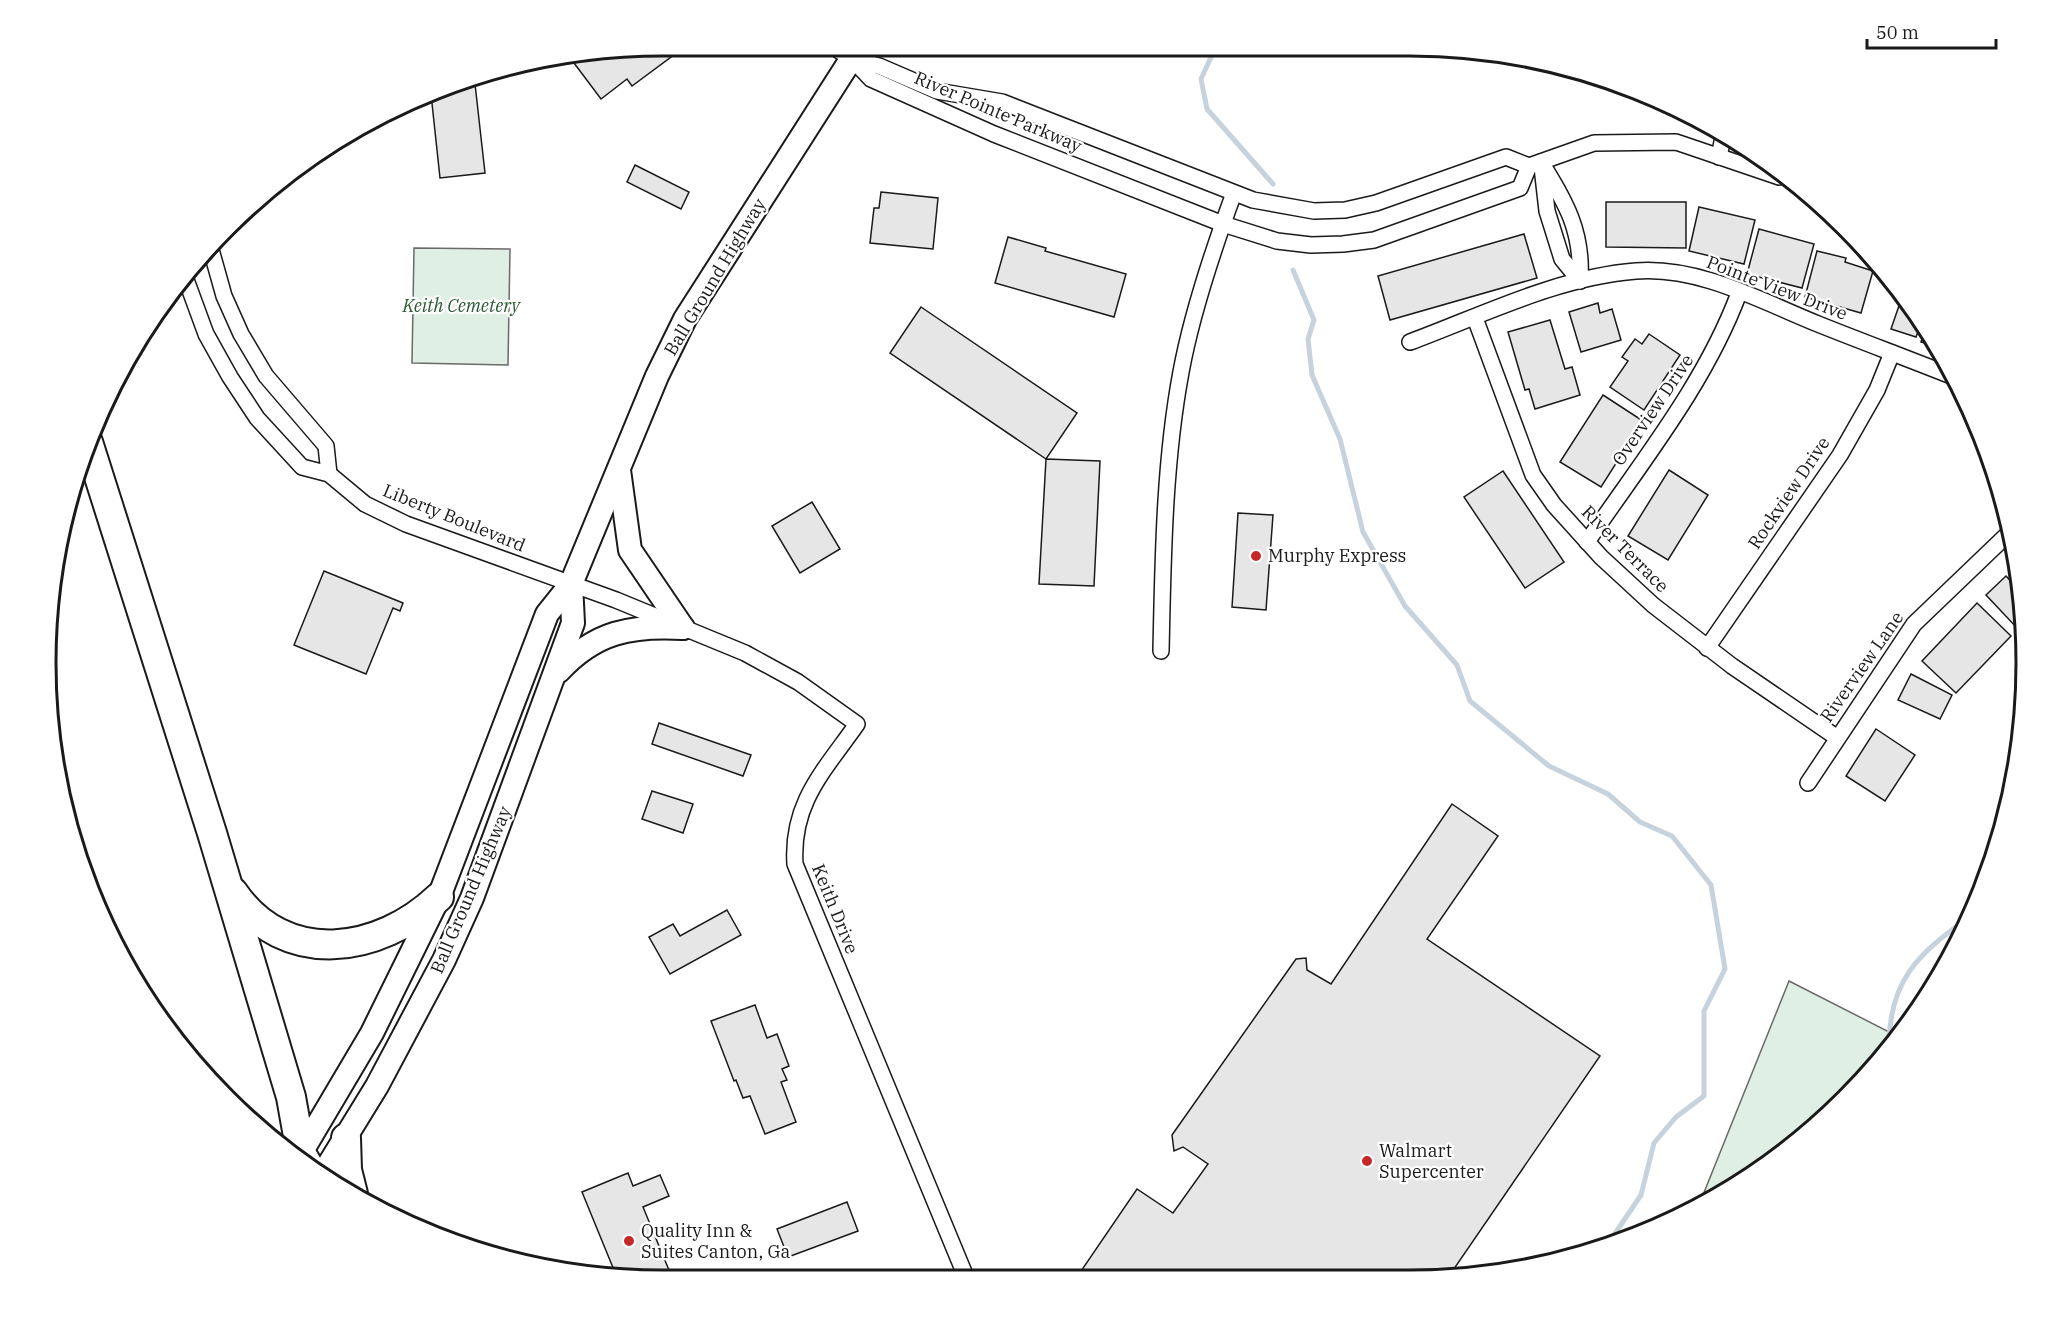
<svg xmlns="http://www.w3.org/2000/svg" width="2071" height="1325" viewBox="0 0 2071 1325" font-family="'IBM Plex Serif',serif">
  <style>
    .green { fill: #e0efe3; stroke: #6a6a6a; stroke-width: 1.5 }
    .lines { fill: none; stroke-linecap: round; stroke-linejoin: round }
    .stream { stroke: #c6d2dc; stroke-width: 5 }
    .building { fill: #e6e6e6; stroke: #1a1a1a; stroke-width: 1.5 }
    .street-casing { stroke: #1a1a1a; stroke-width: 18 }
    .secondary-casing { stroke: #1a1a1a; stroke-width: 26 }
    .highway-casing { stroke: #1a1a1a; stroke-width: 32 }
    .street { stroke: #fff; stroke-width: 15 }
    .secondary { stroke: #fff; stroke-width: 22 }
    .highway { stroke: #fff; stroke-width: 28 }
    .poi-dot { fill: #c62828; stroke: #fff; stroke-width: 2 }
    .labels { text-anchor: middle; stroke-width: 4.5; stroke-linejoin: round; paint-order: stroke }
    .street-label { font-size: 18px; fill: #1a1a1a; stroke: #fff }
    .park-label { font-size: 18px; font-style: italic; fill: #2b5a34; stroke: #fff }
    .poi-label { font-size: 18px; fill: #1a1a1a; stroke: #fff; text-anchor: start }
    .rim { fill: none; stroke: #1a1a1a; stroke-width: 3 }
  </style>
  <rect width="100%" height="100%" fill="#fff"/>
  <g class="green">
    <polygon points="414,248 510,249 508,365 412,363"/>
    <polygon points="1789,981 1897,1036 1873,1069 1785,1152 1699,1205"/>
  </g>
  <g class="lines">
    <g class="stream">
      <polyline points="1218,50 1211,57 1201,79 1207,109 1273,184"/>
      <polyline points="1293,270 1314,320 1308,339 1312,375 1340,439 1363,532 1405,606 1457,665 1470,701 1549,766 1608,794 1640,822 1672,836 1711,885 1725,969 1704,1011 1704,1096 1676,1117 1654,1143 1641,1195 1608,1244"/>
      <path d="M1889,1046C1889,982 1917,954 1967,919"/>
    </g>
  </g>
  <g class="building">
    <polygon points="582,50 672,50 668,53 671,57 632,86 627,79 601,99 568,55"/>
    <polygon points="474,75 485,173 440,178 431,94"/>
    <polygon points="635,165 689,192 681,209 627,182"/>
    <polygon points="881,192 938,198 933,249 870,243 874,208 879,208"/>
    <polygon points="1606,202 1686,202 1686,248 1606,247"/>
    <polygon points="1699,207 1755,220 1744,264 1689,251"/>
    <polygon points="1759,229 1814,244 1802,288 1747,274"/>
    <polygon points="1524,234 1537,278 1390,320 1378,276"/>
    <polygon points="1008,237 1046,248 1045,251 1126,274 1114,317 995,283"/>
    <polygon points="1817,251 1846,258 1845,262 1873,271 1861,313 1805,297"/>
    <polygon points="1903,294 1921,324 1916,337 1891,329"/>
    <polygon points="1598,303 1600,313 1612,309 1621,340 1581,352 1569,312"/>
    <polygon points="921,307 1077,413 1046,459 890,353"/>
    <polygon points="1550,320 1565,369 1572,367 1580,395 1535,409 1529,389 1525,390 1508,332"/>
    <polygon points="1925,329 1935,346 1921,342"/>
    <polygon points="1649,334 1680,355 1644,410 1610,387 1628,361 1622,357 1635,339 1642,344"/>
    <polygon points="1603,395 1643,421 1601,487 1560,462"/>
    <polygon points="1046,459 1100,461 1094,586 1039,584"/>
    <polygon points="1669,470 1708,495 1668,560 1628,536"/>
    <polygon points="1503,471 1564,562 1525,588 1464,497"/>
    <polygon points="812,502 840,549 800,573 772,526"/>
    <polygon points="1238,513 1273,515 1266,610 1232,607"/>
    <polygon points="324,571 403,603 400,611 393,608 366,674 294,645"/>
    <polygon points="2006,576 2019,590 2025,622 2018,629 1986,595"/>
    <polygon points="1977,603 2011,636 1956,693 1922,661"/>
    <polygon points="1911,674 1952,695 1940,719 1898,700"/>
    <polygon points="659,723 751,755 743,776 652,744"/>
    <polygon points="1876,729 1915,755 1885,801 1846,776"/>
    <polygon points="652,791 693,804 683,833 642,819"/>
    <polygon points="1452,804 1498,836 1427,939 1600,1056 1447,1279 1077,1277 1137,1189 1173,1213 1208,1164 1183,1147 1174,1151 1172,1135 1296,959 1306,958 1307,970 1331,984"/>
    <polygon points="727,910 741,935 670,974 649,937 673,924 680,936"/>
    <polygon points="755,1005 767,1038 777,1034 789,1066 782,1069 787,1080 781,1082 796,1122 765,1134 750,1096 743,1098 736,1080 734,1081 711,1021"/>
    <polygon points="628,1173 633,1186 660,1175 669,1196 643,1207 671,1275 616,1275 582,1192"/>
    <polygon points="847,1202 858,1231 788,1257 777,1229"/>
  </g>
  <g class="lines">
    <g class="street-casing">
      <g id="street">
        <polyline points="838,50 852,59 871,79 994,134 1223,224 1277,241 1311,245 1343,244 1374,240 1520,188 1529,166"/>
        <polyline points="852,59 879,66 937,91 1002,102 1253,200 1314,211 1345,210 1376,203 1506,157 1529,166 1594,143 1676,142 1779,177"/>
        <polyline points="1719,157 1724,132"/>
        <path d="M1541,162C1566,203 1583,231 1580,281"/>
        <polyline points="1542,167 1547,211 1562,259 1580,281"/>
        <polyline points="210,246 224,296 241,334 266,376 326,446 329,474"/>
        <path d="M184,274L206,334L230,377L257,418L302,467L329,474L365,504L406,524L616,600L745,653L798,682L857,724C824,771 791,803 795,864L966,1277"/>
        <polyline points="1475,318 1533,475 1554,505 1601,557 1653,605 1732,666 1836,737"/>
        <path d="M1410,342C1483,315 1558,277 1636,271C1699,266 1761,301 1818,324C1863,342 1909,359 1954,377"/>
        <path d="M1587,542C1642,461 1705,384 1739,293"/>
        <polyline points="1707,648 1840,455 1877,390 1892,353"/>
        <path d="M1161,651C1163,559 1164,463 1181,372C1192,312 1213,250 1234,193"/>
        <polyline points="1808,783 1914,624 2010,532"/>
      </g>
    </g>
    <g class="secondary-casing">
      <g id="secondary">
        <polyline points="619,470 630,550 683,628"/>
        <path d="M559,671C595,632 631,625 683,628"/>
        <polyline points="301,1153 372,1033 439,897 547,614 571,584 657,376 685,319 857,50"/>
        <polyline points="321,1177 377,1086 444,960 472,898 573,623 571,584"/>
      </g>
    </g>
    <g class="highway-casing">
      <g id="highway">
        <polyline points="88,442 212,833 291,1097 301,1153 311,1170"/>
        <path d="M233,892C285,968 379,954 439,897"/>
        <polyline points="346,1138 347,1170 353,1194"/>
      </g>
    </g>
    <use href="#street" class="street"/>
    <use href="#secondary" class="secondary"/>
    <use href="#highway" class="highway"/>
  </g>
  <g class="poi-dot">
    <circle cx="1256" cy="556" r="6"/>
    <circle cx="1367" cy="1161" r="6"/>
    <circle cx="629" cy="1241" r="6"/>
  </g>
  <g class="labels">
    <g class="street-label">
      <text transform="translate(998 112) rotate(23)" y="6">River Pointe Parkway</text>
      <text transform="translate(715 277) rotate(-59)" y="6">Ball Ground Highway</text>
      <text transform="translate(1777 288) rotate(21)" y="6">Pointe View Drive</text>
      <text transform="translate(1653 410) rotate(-56)" y="6">Overview Drive</text>
      <text transform="translate(1789 493) rotate(-56)" y="6">Rockview Drive</text>
      <text transform="translate(454 518) rotate(22)" y="6">Liberty Boulevard</text>
      <text transform="translate(1625 549) rotate(45)" y="6">River Terrace</text>
      <text transform="translate(1862 667) rotate(-55)" y="6">Riverview Lane</text>
      <text transform="translate(471 890) rotate(-67)" y="6">Ball Ground Highway</text>
      <text transform="translate(835 909) rotate(68)" y="6">Keith Drive</text>
    </g>
    <g class="park-label">
      <text x="461" y="312">Keith Cemetery</text>
    </g>
    <g class="poi-label">
      <text x="1268" y="562">Murphy Express</text>
      <text x="1379" y="1157">Walmart<tspan x="1379" dy="21">Supercenter</tspan></text>
      <text x="641" y="1237">Quality Inn &amp;<tspan x="641" dy="21">Suites Canton, Ga</tspan></text>
    </g>
  </g>
  <path d="M0 0H2071V1325H0ZM663 56H1409A607 607 0 0 1 2016 663V663A607 607 0 0 1 1409 1270H663A607 607 0 0 1 56 663V663A607 607 0 0 1 663 56Z" fill="#fff" fill-rule="evenodd"/>
  <path class="rim" d="M663 56H1409A607 607 0 0 1 2016 663V663A607 607 0 0 1 1409 1270H663A607 607 0 0 1 56 663V663A607 607 0 0 1 663 56Z"/>
  <path d="M1867 39v9h129v-9" fill="none" stroke="#1a1a1a" stroke-width="3"/>
  <text x="1876" y="39" font-size="18" fill="#1a1a1a" stroke="#ffffff" stroke-width="4.5" paint-order="stroke">50 m</text>
</svg>
